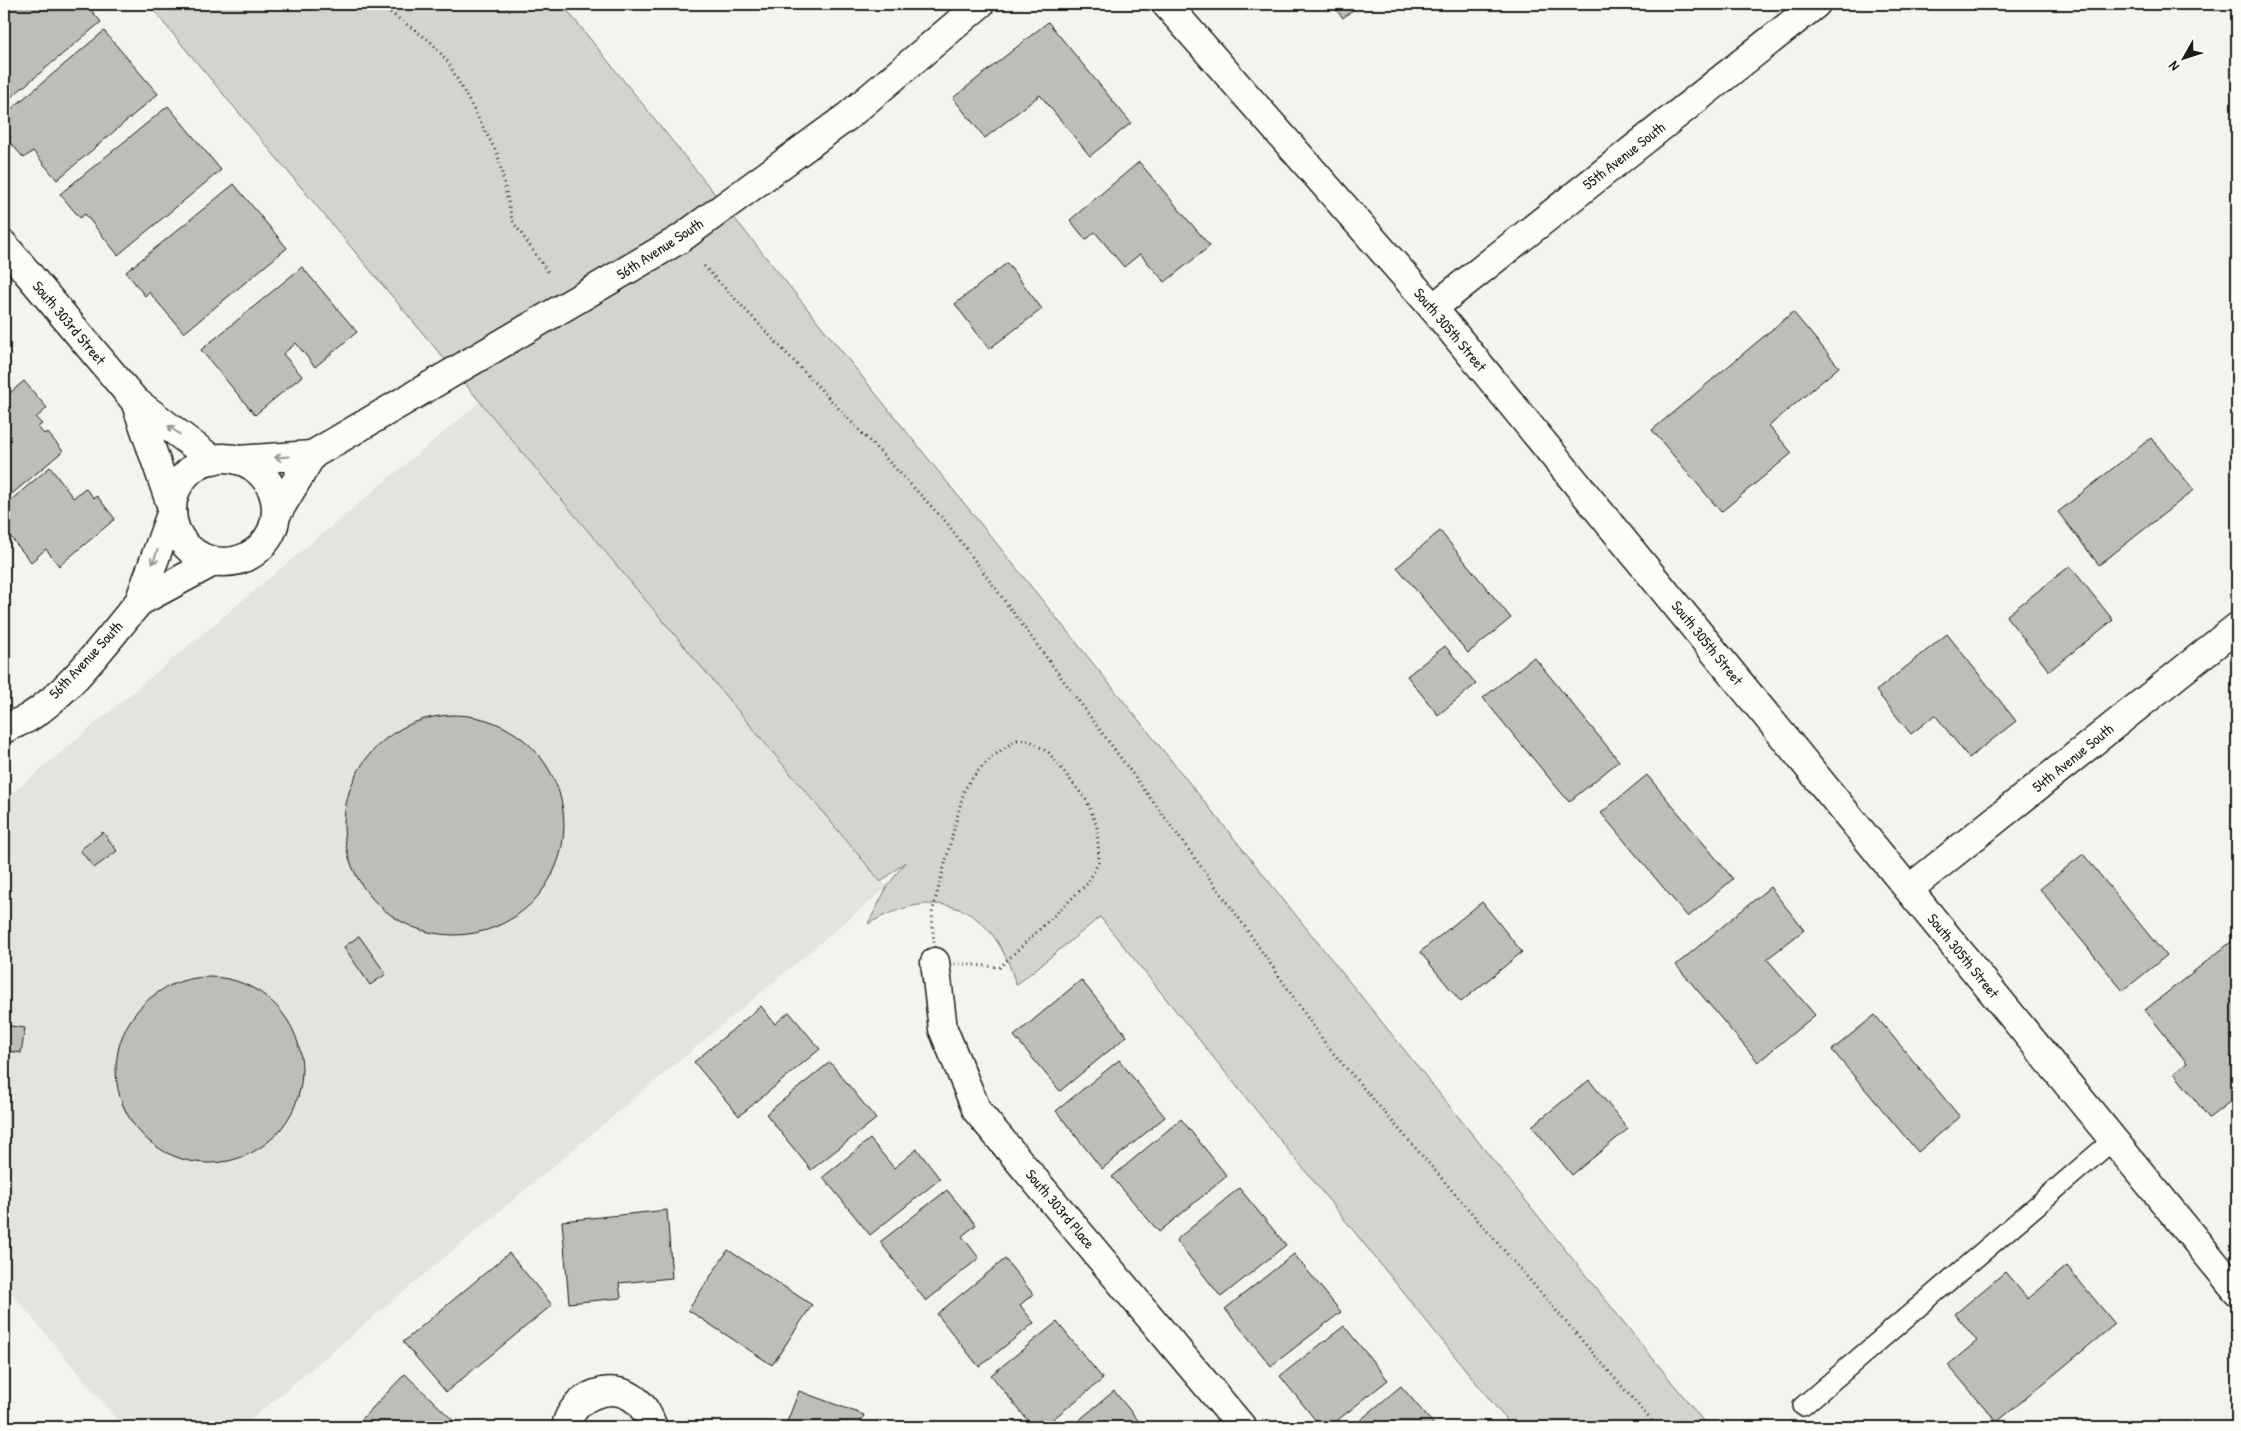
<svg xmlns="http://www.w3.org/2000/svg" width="2241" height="1431" viewBox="0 0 2241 1431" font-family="'Patrick Hand',sans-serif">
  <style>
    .built { fill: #e4e3de }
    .green { fill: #d4d3cf; stroke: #787876 }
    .building { fill: #bebdba; stroke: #1c1c1c }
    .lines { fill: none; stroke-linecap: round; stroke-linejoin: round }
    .lane-casing { stroke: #1c1c1c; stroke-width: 22 }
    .street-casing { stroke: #1c1c1c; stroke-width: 31 }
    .path { stroke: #1c1c1c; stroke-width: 3; stroke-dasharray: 1 4; stroke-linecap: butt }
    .lane { stroke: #fdfcf7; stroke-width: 19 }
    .street { stroke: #fdfcf7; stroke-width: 28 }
    .oneway { stroke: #989794 }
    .labels { text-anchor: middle; stroke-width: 5; stroke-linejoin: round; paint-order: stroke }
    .street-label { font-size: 15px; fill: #1c1c1c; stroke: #fdfcf7 }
  </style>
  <rect width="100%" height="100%" fill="#f4f3ee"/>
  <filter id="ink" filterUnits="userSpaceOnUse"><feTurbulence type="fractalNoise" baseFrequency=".02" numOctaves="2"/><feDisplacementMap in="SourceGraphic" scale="10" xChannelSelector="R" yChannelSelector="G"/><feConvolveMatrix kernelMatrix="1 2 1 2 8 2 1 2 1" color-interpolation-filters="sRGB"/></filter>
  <g filter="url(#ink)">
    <polygon class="built" points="480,402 887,887 242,1427 123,1427 4,1284 4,800"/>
    <path class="green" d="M148,4H562L1708,1427H1512L1100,917L1016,985C994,906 939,883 868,924L887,887L905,862L881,882Z"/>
    <g class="building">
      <polygon points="4,4 86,4 101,22 4,103"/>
      <polygon points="1331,4 1360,4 1343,18"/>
      <polygon points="1048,22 1131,123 1090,156 1040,95 985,138 953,98"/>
      <polygon points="104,31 158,94 57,180 33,151 24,158 8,140 11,137 4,129 4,115"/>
      <polygon points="168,106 221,170 118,255 85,214 80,218 60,194"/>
      <polygon points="1139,162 1210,246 1165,282 1140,254 1124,267 1095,232 1086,240 1070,220"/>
      <polygon points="234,184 287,248 184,333 149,292 145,296 126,272"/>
      <polygon points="1007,263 1042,309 989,349 955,304"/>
      <polygon points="302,267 357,332 315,367 296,343 283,354 302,376 255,415 201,350"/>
      <polygon points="1793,312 1839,367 1769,426 1792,453 1721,512 1652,430"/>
      <polygon points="24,381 47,408 36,418 42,424 38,427 44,434 47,432 63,451 7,498 4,494 4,398"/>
      <polygon points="2151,438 2194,490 2099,565 2058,512"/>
      <polygon points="50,467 73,498 85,488 94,498 97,496 115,519 59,566 46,549 31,562 4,529 4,506"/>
      <polygon points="1440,531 1511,618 1468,653 1397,567"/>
      <polygon points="2070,566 2113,620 2049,671 2006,616"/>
      <polygon points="1947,634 2016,721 1969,758 1935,715 1911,734 1876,691"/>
      <polygon points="1445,646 1476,684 1438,715 1407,676"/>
      <polygon points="1534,657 1619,761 1569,802 1483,698"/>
      <circle cx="454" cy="825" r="110"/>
      <polygon points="1647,775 1733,879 1688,917 1601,813"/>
      <polygon points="103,832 117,851 94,868 80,850"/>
      <polygon points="2083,854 2166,956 2123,991 2040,889"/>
      <polygon points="1770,887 1804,930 1767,959 1815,1015 1758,1062 1676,965"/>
      <polygon points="1482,902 1522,952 1461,1002 1420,952"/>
      <polygon points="359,936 386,974 370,985 344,947"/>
      <polygon points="2236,938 2237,1096 2209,1118 2174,1073 2187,1063 2145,1010"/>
      <circle cx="209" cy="1070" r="93"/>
      <polygon points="1081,980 1127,1036 1060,1091 1014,1036"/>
      <polygon points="761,1006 775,1024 789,1012 820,1049 739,1116 694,1062"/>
      <polygon points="1875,1015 1960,1117 1918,1152 1832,1050"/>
      <polygon points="4,1025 25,1028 21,1053 4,1050"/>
      <polygon points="1119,1060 1165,1117 1102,1169 1056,1111"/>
      <polygon points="830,1062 876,1119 811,1170 766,1114"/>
      <polygon points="1589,1080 1628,1129 1572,1175 1532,1126"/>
      <polygon points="1181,1119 1227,1176 1159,1232 1112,1177"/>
      <polygon points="870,1139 894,1168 917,1149 940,1179 870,1235 823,1177"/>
      <polygon points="1239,1188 1286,1245 1221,1297 1176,1240"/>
      <polygon points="947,1190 976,1225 962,1236 979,1258 926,1301 880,1242"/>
      <polygon points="667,1210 672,1278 619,1283 621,1298 569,1303 562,1221"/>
      <polygon points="728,1250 812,1305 772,1365 688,1310"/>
      <polygon points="509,1253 552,1305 446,1392 403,1342"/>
      <polygon points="1294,1254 1341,1312 1271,1366 1225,1309"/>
      <polygon points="1005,1259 1033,1294 1020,1305 1034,1323 979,1367 937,1314"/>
      <polygon points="2067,1266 2115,1324 1997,1422 1948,1365 1977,1341 1955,1314 2005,1272 2028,1299"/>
      <polygon points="1057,1322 1103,1379 1043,1427 1033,1427 991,1375"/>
      <polygon points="1344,1326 1388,1380 1329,1427 1321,1427 1280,1376"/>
      <polygon points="405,1374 458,1425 456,1427 354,1427"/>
      <polygon points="1401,1386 1436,1427 1352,1427"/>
      <polygon points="799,1391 864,1415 859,1427 785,1427"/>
      <polygon points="1114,1391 1142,1425 1139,1427 1071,1427"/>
    </g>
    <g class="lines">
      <g class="lane-casing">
        <polyline id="lane" points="1803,1406 2113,1140"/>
      </g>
      <g class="street-casing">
        <g id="street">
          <polyline points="1166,4 1433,308 2237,1291"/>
          <polyline points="4,245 135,401"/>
          <polyline points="1433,308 1816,4"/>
          <polyline points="312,455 680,239 848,116 980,4"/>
          <circle cx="224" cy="510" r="52"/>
          <polyline points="238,460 312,455 276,515"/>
          <polyline points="171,505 135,401 213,460"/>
          <polyline points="172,511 139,602 215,561"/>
          <path d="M4,729C12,725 20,722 28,718C71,691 107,640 139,602"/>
          <polyline points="1909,889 2237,627"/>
          <polyline points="935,962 943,1029 977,1111 1242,1427"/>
          <path d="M566,1427C571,1397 612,1379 637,1401C645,1408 649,1417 653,1427"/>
        </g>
      </g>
      <g class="path">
        <polyline points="378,4 430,41 448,62 498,155 512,220 549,274"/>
        <polyline points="704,266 947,523 1236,914 1327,1046 1657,1427"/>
        <path d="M1017,740H1029L1049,753L1087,801L1097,827L1099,861L1088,883L1000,967L935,962L932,913L964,791C975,770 996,752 1017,740Z"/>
      </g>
      <use href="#lane" class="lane"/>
      <use href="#street" class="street"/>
    </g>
    <defs><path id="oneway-shaft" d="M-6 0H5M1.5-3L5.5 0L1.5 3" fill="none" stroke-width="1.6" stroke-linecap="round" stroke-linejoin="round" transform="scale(1.25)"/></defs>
    <g class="oneway">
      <use href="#oneway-shaft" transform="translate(174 430) rotate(-143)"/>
      <use href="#oneway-shaft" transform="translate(282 457) rotate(176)"/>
      <use href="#oneway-shaft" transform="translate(155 557) rotate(110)"/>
    </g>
  </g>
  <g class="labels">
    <g class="street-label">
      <text transform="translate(1624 156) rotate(-38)" y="5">55th Avenue South</text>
      <text transform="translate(660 249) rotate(-33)" y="5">56th Avenue South</text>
      <text transform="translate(69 323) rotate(50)" y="5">South 303rd Street</text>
      <text transform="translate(1450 330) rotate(50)" y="5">South 305th Street</text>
      <text transform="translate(1707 643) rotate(51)" y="5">South 305th Street</text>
      <text transform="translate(86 660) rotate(-47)" y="5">56th Avenue South</text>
      <text transform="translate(2073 758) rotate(-39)" y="5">54th Avenue South</text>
      <text transform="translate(1963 956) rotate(51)" y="5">South 305th Street</text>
      <text transform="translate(1060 1209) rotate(50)" y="5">South 303rd Place</text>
    </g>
  </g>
  <rect width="2241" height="1431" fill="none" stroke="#fdfcf7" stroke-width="20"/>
  <rect x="10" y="10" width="2221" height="1411" fill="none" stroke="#1c1c1c" stroke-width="2" filter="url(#ink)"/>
  <g transform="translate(2184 58) rotate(231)" stroke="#fdfcf7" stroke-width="4" paint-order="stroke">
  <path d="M0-4L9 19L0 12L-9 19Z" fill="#1c1c1c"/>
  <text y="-8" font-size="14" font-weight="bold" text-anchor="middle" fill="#1c1c1c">N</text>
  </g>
</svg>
